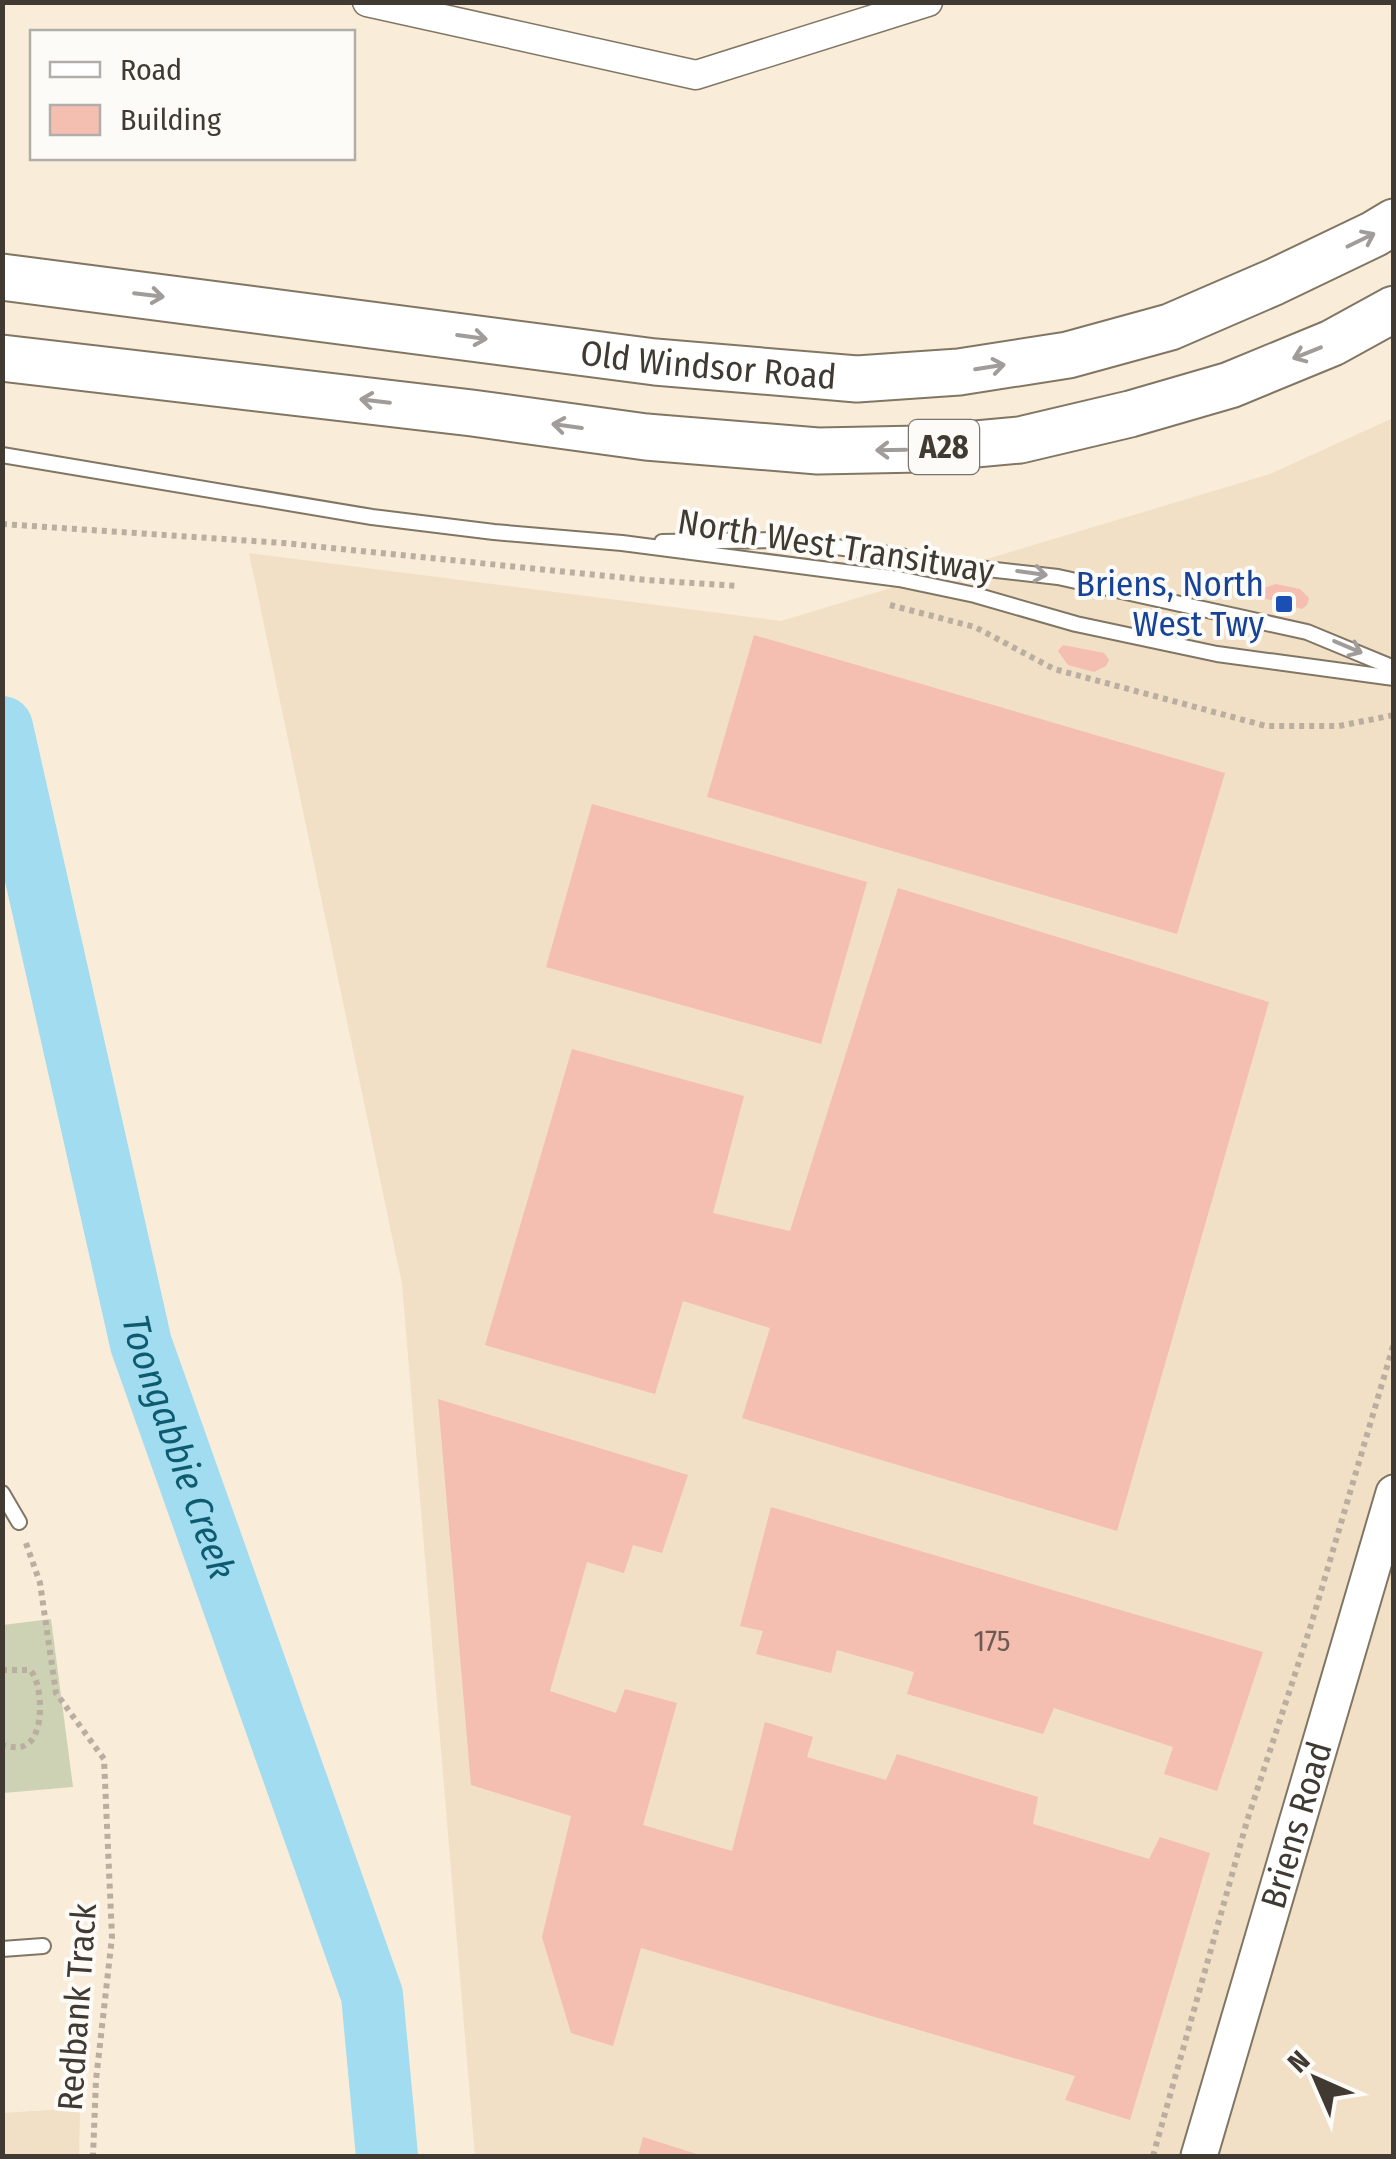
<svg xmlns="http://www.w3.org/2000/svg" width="1396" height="2159" viewBox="0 0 1396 2159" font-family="'Fira Sans Condensed',sans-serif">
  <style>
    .built { fill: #f1e0c6 }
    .green { fill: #cdd2b4 }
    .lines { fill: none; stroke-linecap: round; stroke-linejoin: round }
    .river { stroke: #a1dcf0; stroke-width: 62 }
    .building { fill: #f4beb0 }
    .service-casing { stroke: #817664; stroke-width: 18 }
    .minor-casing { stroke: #817664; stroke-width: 31 }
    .tertiary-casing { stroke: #817664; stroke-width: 39 }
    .trunk-casing { stroke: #817664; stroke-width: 49 }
    .path { stroke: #b9ae9f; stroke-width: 6; stroke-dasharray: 5 5; stroke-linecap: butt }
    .service { stroke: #fff; stroke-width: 14 }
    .minor { stroke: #fff; stroke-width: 28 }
    .tertiary { stroke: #fff; stroke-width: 35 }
    .trunk { stroke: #fff; stroke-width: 45 }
    .oneway { stroke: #a09c99 }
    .transit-dot { fill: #1a4fb4; stroke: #fdfbf7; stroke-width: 4 }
    .labels { text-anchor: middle; stroke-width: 8; stroke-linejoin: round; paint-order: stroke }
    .number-label { font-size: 30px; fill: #6d5b52 }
    .shield { fill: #fdfbf7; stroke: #79746e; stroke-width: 2.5 }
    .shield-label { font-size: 32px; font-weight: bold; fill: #403a33 }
    .street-label { font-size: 35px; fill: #403a33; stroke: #fdfbf7 }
    .transit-label { font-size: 35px; fill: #164399; stroke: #fdfbf7; text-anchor: end }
    .water-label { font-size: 38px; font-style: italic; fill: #0d5b70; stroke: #fdfbf7 }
  </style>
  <rect width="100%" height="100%" fill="#f9ecd8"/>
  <g class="built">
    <polygon points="1393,418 1393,2156 475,2156 402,1284 249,553 781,621 1270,474"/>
    <polygon points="80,2108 79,2156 3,2156 3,2113"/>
  </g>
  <polygon class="green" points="51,1619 73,1787 3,1793 3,1625"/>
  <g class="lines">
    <path class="river" id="s1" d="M2,727L141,1344L372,1995L387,2156"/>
  </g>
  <g class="building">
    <polygon points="1276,584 1300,589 1309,598 1307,605 1302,609 1263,598 1263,588"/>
    <polygon points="754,635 1225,773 1177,934 707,797"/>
    <polygon points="1063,645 1104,653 1109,660 1106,666 1094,672 1068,665 1058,651"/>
    <polygon points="592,804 867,882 821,1044 546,967"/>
    <polygon points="898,888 1269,1002 1117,1531 742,1418 770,1328 683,1301 655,1394 485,1345 572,1049 744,1096 713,1213 790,1231"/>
    <polygon points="438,1399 688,1475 662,1553 633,1545 624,1573 587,1562 550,1691 616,1713 625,1689 677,1703 643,1825 732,1851 765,1722 813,1737 807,1757 886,1780 897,1754 1038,1797 1033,1824 1149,1859 1160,1837 1210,1853 1130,2120 1065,2100 1075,2076 641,1948 613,2046 571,2033 542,1937 571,1816 471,1785"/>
    <polygon points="771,1507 1263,1652 1217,1791 1164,1774 1173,1747 1054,1708 1043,1734 907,1694 914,1672 837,1650 831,1673 756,1654 763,1631 740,1626"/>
    <polygon points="643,2137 703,2156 638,2156"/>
  </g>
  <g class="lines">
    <g class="service-casing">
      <g id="service">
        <polyline points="2,455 372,517 494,532 622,543 899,579 975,595 1076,624 1217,654 1394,678"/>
        <polyline points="662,542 781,540 875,552 960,566 1058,577 1307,632 1394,668"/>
        <polyline points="2,1493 19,1522"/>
        <polyline points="2,1949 43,1946"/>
      </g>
    </g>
    <g class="minor-casing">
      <polyline id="minor" points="367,2 696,75 928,2"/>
    </g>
    <g class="tertiary-casing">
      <g id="tertiary">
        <path id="s2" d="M1199,2156L1394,1493"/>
      </g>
    </g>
    <g class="trunk-casing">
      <g id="trunk">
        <path id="s3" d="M2,277L655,362L857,379L959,372L1068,355L1170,327L1274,282L1374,234L1394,222"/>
        <polyline points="2,358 472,413 646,437 818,451 921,449 1020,440 1130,414 1230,385 1332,343 1394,309"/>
      </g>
    </g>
    <g class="path">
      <polyline points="2,524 283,543 646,580 739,586"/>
      <polyline points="890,605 975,627 1054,669 1266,726 1339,726 1394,715"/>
      <polyline points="26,1543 40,1583 56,1693 104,1759 112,1937 96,2080 93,2156"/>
      <path d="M2,1670H30C43,1683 45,1735 26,1745C19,1749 11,1747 2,1745"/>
      <polyline points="1153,2156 1247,1821 1311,1625 1394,1343"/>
    </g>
    <use href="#service" class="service"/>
    <use href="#minor" class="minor"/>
    <use href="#tertiary" class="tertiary"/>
    <use href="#trunk" class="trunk"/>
  </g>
  <defs><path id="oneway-shaft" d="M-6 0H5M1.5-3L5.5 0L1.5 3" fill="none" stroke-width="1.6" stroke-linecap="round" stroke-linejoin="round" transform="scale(2.5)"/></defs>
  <g class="oneway">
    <use href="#oneway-shaft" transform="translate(1361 240) rotate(-26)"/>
    <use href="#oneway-shaft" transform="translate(149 295) rotate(7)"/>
    <use href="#oneway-shaft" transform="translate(472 337) rotate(8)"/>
    <use href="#oneway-shaft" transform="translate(1307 353) rotate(158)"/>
    <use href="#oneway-shaft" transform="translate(990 367) rotate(-9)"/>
    <use href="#oneway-shaft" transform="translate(375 401) rotate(-173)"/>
    <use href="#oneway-shaft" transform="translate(567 426) rotate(-172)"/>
    <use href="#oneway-shaft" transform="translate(891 450) rotate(179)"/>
    <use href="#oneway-shaft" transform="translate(1032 573) rotate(8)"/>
    <use href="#oneway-shaft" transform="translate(1348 647) rotate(23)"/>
  </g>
  <rect class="transit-dot" x="1274" y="594" width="20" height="20" rx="5"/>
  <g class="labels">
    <g class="number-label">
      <text x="992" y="1651">175</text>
    </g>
    <rect class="shield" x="909" y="420" width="70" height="54" rx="8"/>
    <g class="shield-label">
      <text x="944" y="458">A28</text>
    </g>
    <g class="street-label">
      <text dy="12" stroke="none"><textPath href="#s3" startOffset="712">Old Windsor Road</textPath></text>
      <text transform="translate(836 546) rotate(9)" y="12">North West Transitway</text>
      <text dy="12" stroke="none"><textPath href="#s2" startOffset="345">Briens Road</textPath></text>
      <text transform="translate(77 2007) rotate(-86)" y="12">Redbank Track</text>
    </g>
    <g class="transit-label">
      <text x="1264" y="596">Briens, North<tspan x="1264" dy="40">West Twy</tspan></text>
    </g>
    <g class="water-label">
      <text dy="13" stroke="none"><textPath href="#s1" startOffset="742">Toongabbie Creek</textPath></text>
    </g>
  </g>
  <rect width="1396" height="2159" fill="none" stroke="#403a33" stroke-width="10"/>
  <rect x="30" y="30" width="325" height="130" fill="#fdfbf7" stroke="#b1aea9" stroke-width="2.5"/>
  <rect x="50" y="62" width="50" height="15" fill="#ffffff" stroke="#b1aea9" stroke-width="2.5"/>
  <text x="120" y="80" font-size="30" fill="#403a33">Road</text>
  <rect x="50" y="105" width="50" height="30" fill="#f4beb0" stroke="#b1aea9" stroke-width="2.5"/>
  <text x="120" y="130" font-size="30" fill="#403a33">Building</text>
  <g transform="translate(1316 2079) rotate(315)" stroke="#fdfbf7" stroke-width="8" paint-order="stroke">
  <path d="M0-8L18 38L0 25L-18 38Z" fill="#403a33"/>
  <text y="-15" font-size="28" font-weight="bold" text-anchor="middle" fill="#403a33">N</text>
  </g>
</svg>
